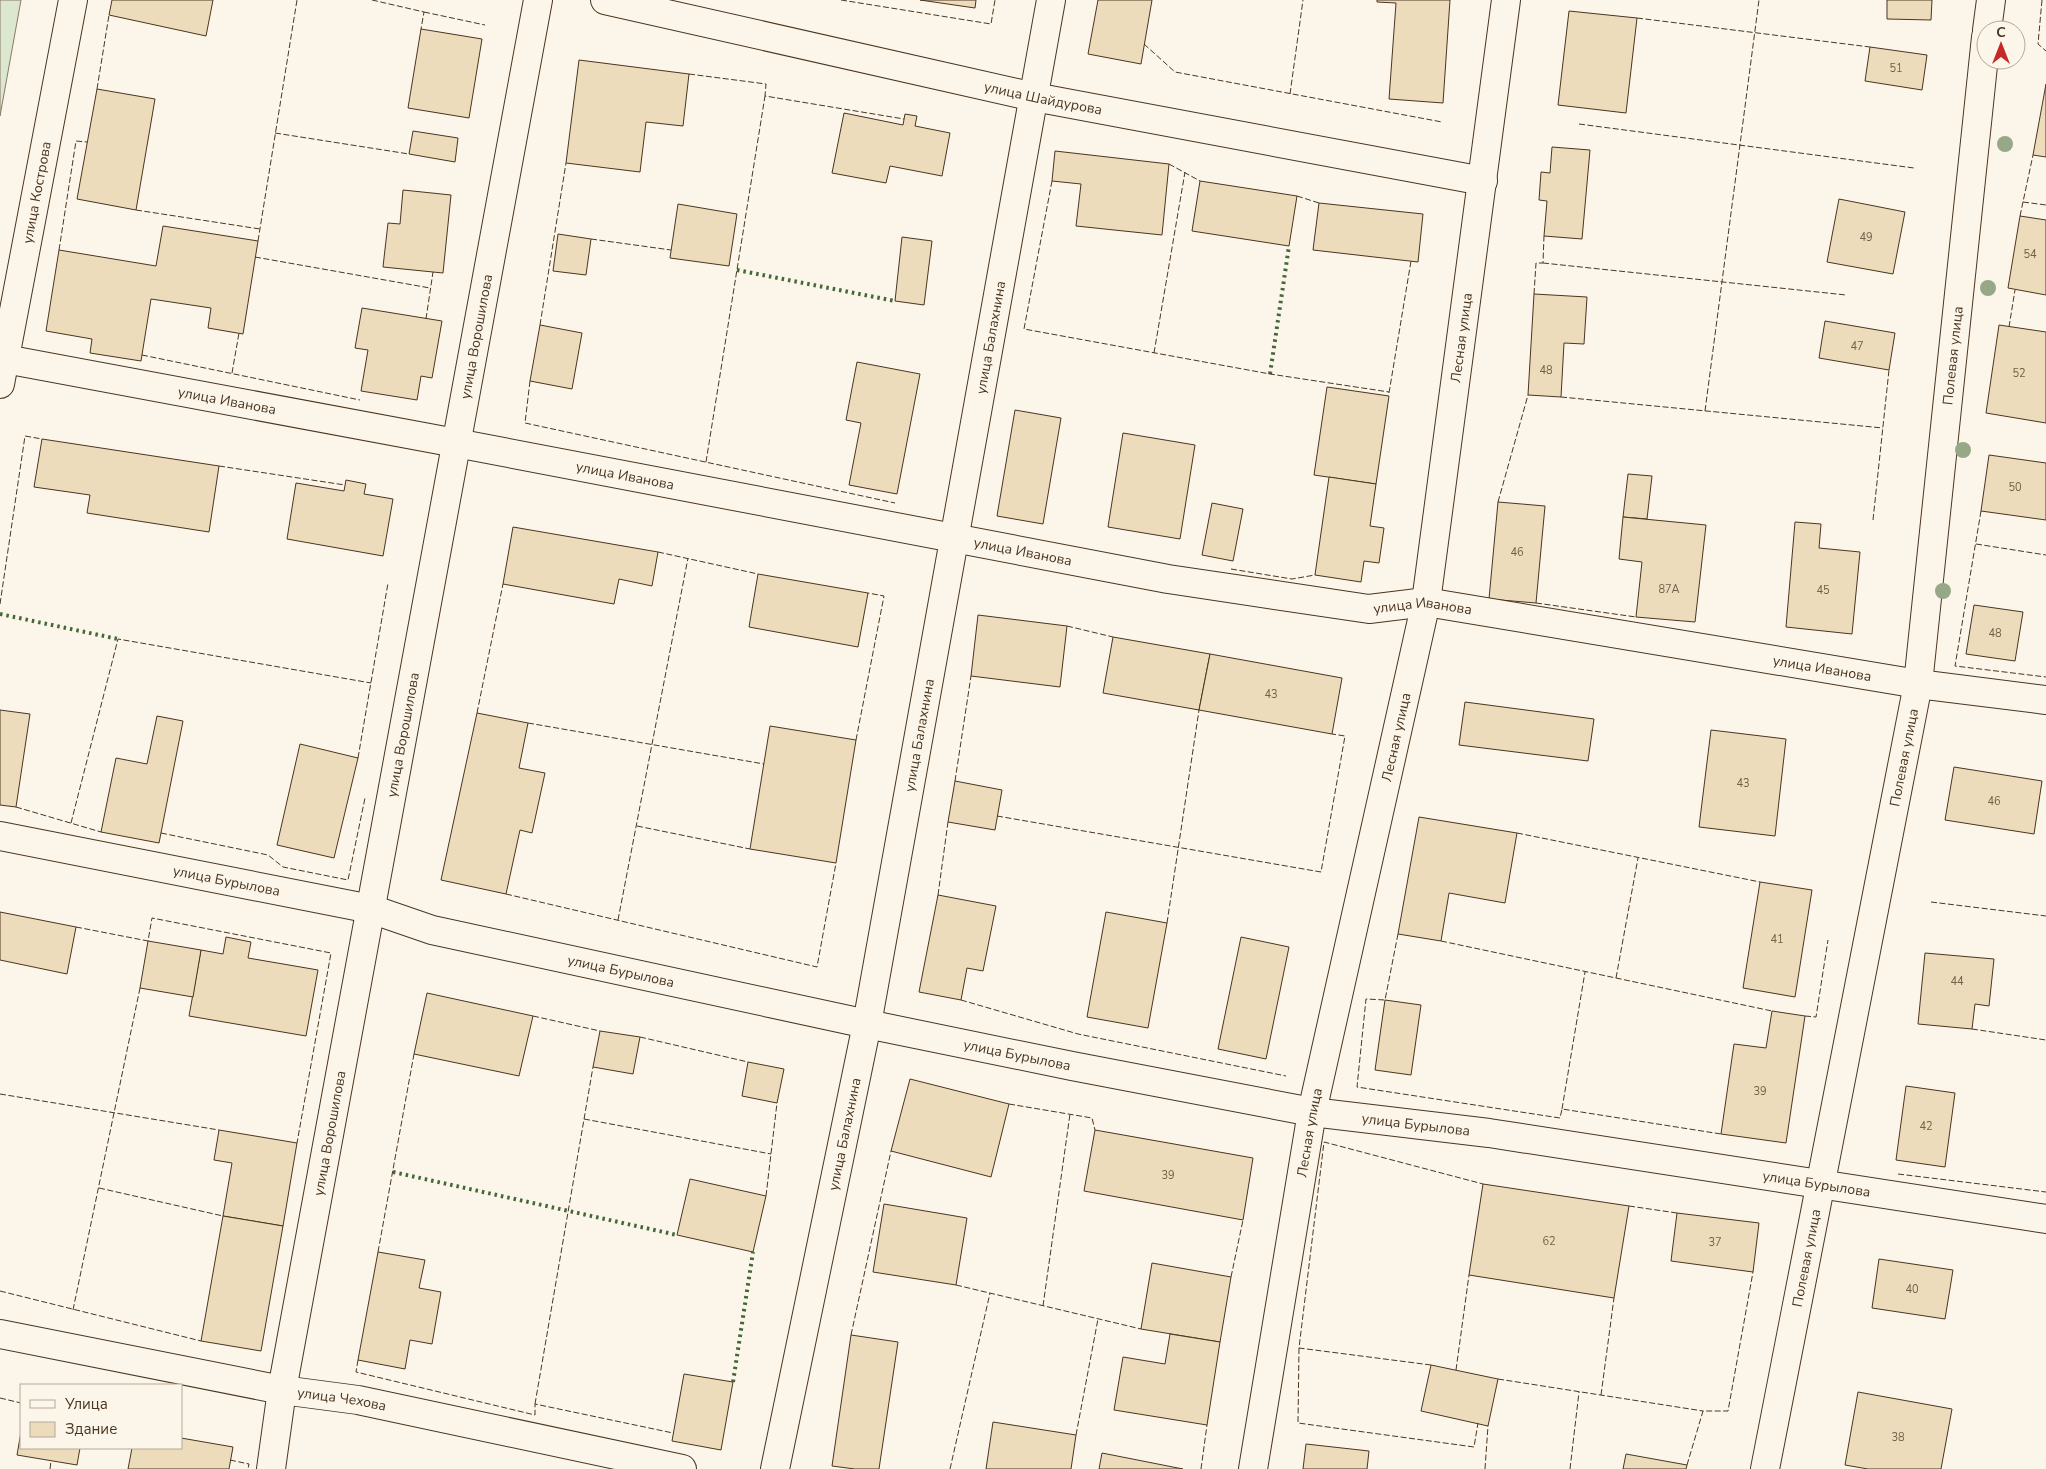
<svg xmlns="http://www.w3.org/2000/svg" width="2046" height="1469" viewBox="0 0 2046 1469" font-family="'Nunito Sans',sans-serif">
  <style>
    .green { fill: #dce7d0; stroke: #887966 }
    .building { fill: #ecdcbc; stroke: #4a3520 }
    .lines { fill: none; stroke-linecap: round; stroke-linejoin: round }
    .street-casing { stroke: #4a3520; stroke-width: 30 }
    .street { stroke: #fbf6e9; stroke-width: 28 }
    .hedge { stroke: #436837; stroke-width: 4; stroke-dasharray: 2.5 4; stroke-linecap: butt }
    .fence { stroke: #4a3520; stroke-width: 1; stroke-dasharray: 6 2.5; stroke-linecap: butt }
    .tree { fill: #96a887 }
    .labels { text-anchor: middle; stroke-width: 4; stroke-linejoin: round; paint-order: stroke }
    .number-label { font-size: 11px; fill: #725f47 }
    .street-label { font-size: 14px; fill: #4a3520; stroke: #fbf6e9 }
  </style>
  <rect width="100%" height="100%" fill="#fbf6e9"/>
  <polygon class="green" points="0,0 21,0 0,116"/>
  <g class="building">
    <polygon points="112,0 213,0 206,36 109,15"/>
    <polygon points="920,0 976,0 975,8"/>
    <polygon points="1098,0 1152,0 1141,64 1088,54"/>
    <polygon points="1377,0 1450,0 1443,103 1389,99 1396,3 1377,2"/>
    <polygon points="1887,0 1932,0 1931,20 1887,19"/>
    <polygon points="1569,11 1637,18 1626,113 1558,105"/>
    <polygon points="421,29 482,39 469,118 408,108"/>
    <polygon points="1870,47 1927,55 1922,90 1865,81"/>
    <polygon points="579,60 689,74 683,126 646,122 640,172 566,163"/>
    <polygon points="2046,84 2046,157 2033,155"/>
    <polygon points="97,89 155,99 136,210 77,199"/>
    <polygon points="844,113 903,125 905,114 917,116 915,126 950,133 942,176 890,166 886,183 832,173"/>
    <polygon points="413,131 458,138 455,162 409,154"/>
    <polygon points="1552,147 1590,150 1582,239 1544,236 1547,201 1539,200 1541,172 1550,173"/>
    <polygon points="1055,151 1169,164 1162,235 1076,226 1081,184 1052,181"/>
    <polygon points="1200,181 1297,196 1289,246 1192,231"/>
    <polygon points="403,190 451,195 443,273 383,267 388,223 400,224"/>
    <polygon points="1839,199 1905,212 1893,274 1827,262"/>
    <polygon points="1319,203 1423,214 1418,262 1313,250"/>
    <polygon points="678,204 737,214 729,266 670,258"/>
    <polygon points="2020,216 2046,220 2046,295 2008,288"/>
    <polygon points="163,226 258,241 243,334 208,328 211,308 151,299 141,361 90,353 92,339 46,331 59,250 156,266"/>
    <polygon points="558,234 591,239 586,275 553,271"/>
    <polygon points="902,237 932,241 924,305 895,301"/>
    <polygon points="1534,294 1587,297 1584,344 1564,343 1561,397 1528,395"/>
    <polygon points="362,308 442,321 432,378 421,376 417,400 361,391 368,350 355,348"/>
    <polygon points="1825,321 1895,333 1889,370 1819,358"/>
    <polygon points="540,325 582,333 572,389 530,381"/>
    <polygon points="1999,325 2046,332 2046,423 1986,413"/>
    <polygon points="857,362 920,374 897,494 849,485 861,423 846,420"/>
    <polygon points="1327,387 1389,396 1376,484 1314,475"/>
    <polygon points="1015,410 1061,418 1043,524 997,516"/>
    <polygon points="1123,433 1195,445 1180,539 1108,527"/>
    <polygon points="42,439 219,466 209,532 87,513 90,495 34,487"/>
    <polygon points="1989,455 2046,463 2046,520 1981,511"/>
    <polygon points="1628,474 1652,476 1647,519 1623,517"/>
    <polygon points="1329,477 1376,484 1370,526 1384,528 1379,563 1364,561 1361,582 1315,575"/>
    <polygon points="346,480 366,484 364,494 393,499 383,556 287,539 296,483 344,491"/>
    <polygon points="1498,502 1545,506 1536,603 1489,599"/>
    <polygon points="1212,503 1243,509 1233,561 1202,555"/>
    <polygon points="1623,517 1706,525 1695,622 1636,617 1642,562 1619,559"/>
    <polygon points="1795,522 1821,524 1819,548 1860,552 1852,634 1786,627"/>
    <polygon points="513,527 658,552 652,586 619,579 614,604 503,584"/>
    <polygon points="758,574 868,593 858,647 749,627"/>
    <polygon points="1974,605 2023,612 2015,661 1966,654"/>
    <polygon points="978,615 1067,626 1060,687 971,676"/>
    <polygon points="1113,637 1210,654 1199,710 1103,693"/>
    <polygon points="1210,654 1342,678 1332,734 1199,710"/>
    <polygon points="1465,702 1594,719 1588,761 1459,745"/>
    <polygon points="0,710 30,714 16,807 0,805"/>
    <polygon points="477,713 528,723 519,768 545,773 532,833 520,830 506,894 441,880"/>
    <polygon points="157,716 183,721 159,843 101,832 116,758 147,764"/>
    <polygon points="770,726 856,740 836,863 750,849"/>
    <polygon points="1711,730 1786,739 1775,836 1699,827"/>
    <polygon points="300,744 358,758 334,858 277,845"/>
    <polygon points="1954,767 2042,781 2034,834 1945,820"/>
    <polygon points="955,781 1002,790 995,830 948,822"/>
    <polygon points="1419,817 1517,833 1505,903 1449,893 1441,941 1398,934"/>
    <polygon points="1760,882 1812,890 1795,997 1743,988"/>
    <polygon points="938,895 996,906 983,971 967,968 961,1000 919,992"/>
    <polygon points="0,912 76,927 67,974 0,960"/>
    <polygon points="1106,912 1167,923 1148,1028 1087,1017"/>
    <polygon points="226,937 251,942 248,958 318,970 306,1036 189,1016 201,950 223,954"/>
    <polygon points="1241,937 1289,947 1266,1059 1218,1049"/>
    <polygon points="148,941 201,950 193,997 140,988"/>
    <polygon points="1925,953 1994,959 1989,1006 1975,1004 1972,1029 1918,1024"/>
    <polygon points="427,993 533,1016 519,1076 414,1054"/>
    <polygon points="1385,1000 1421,1005 1411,1075 1375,1070"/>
    <polygon points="1772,1011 1805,1016 1786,1143 1721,1134 1734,1044 1766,1048"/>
    <polygon points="600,1031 640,1037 633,1074 593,1067"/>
    <polygon points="748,1062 784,1069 777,1103 742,1096"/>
    <polygon points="910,1079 1009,1104 991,1177 891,1151"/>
    <polygon points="1906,1086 1955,1093 1945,1167 1896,1160"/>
    <polygon points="219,1130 297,1143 283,1226 223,1216 232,1163 214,1160"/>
    <polygon points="1095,1130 1253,1158 1243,1220 1084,1191"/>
    <polygon points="690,1179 766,1196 753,1252 677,1235"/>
    <polygon points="1483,1184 1629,1206 1614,1298 1469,1275"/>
    <polygon points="884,1204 967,1218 956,1285 873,1272"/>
    <polygon points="1677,1213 1759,1223 1753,1272 1671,1261"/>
    <polygon points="223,1216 283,1226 261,1351 201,1341"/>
    <polygon points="378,1252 425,1260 419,1288 441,1292 432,1344 410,1340 405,1369 358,1360"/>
    <polygon points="1879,1259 1953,1270 1945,1319 1872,1308"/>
    <polygon points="1152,1263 1231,1277 1220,1342 1141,1329"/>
    <polygon points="1170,1334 1220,1342 1207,1425 1114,1410 1123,1357 1165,1364"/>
    <polygon points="851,1335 898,1342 879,1469 855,1469 832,1466"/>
    <polygon points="1431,1365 1498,1379 1488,1426 1421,1411"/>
    <polygon points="684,1374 733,1382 721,1450 672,1441"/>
    <polygon points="1858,1392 1952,1409 1941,1469 1868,1469 1845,1465"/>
    <polygon points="993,1422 1076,1435 1071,1469 986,1469"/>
    <polygon points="21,1432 21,1448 80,1448 77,1465 17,1455"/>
    <polygon points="181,1438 233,1447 229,1469 128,1469 132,1448 181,1448"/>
    <polygon points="1306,1444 1369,1451 1367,1469 1303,1469"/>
    <polygon points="1102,1453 1183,1469 1099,1469"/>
    <polygon points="1626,1454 1687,1465 1686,1469 1623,1469"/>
  </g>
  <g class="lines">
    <g class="street-casing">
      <g id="street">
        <path id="s1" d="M605,0L1034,97L1483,181"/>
        <polyline points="1987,30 1991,0"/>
        <path id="s2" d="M5,359L456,443L1168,579L1369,609L1426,602L1918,684L2046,700"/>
        <path id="s3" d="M0,384L73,0"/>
        <path id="s4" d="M0,836L371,909L432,930L867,1024L1072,1066L1312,1112L1489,1133L2046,1219"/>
        <path id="s5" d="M0,1334L282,1390L358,1400L682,1469"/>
        <path id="s6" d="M271,1469L282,1390L538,0"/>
        <path id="s7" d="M775,1469L867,1024L1051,0"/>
        <path id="s8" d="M1253,1469L1312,1112L1426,602L1506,0"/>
        <path id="s9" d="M1765,1469L1918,684L1986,37"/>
      </g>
    </g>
    <use href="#street" class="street"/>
    <g class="hedge">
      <polyline points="737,270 895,301"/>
      <polyline points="1270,374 1289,246"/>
      <polyline points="0,614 118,639"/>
      <polyline points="393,1172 677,1235"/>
      <polyline points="733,1382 753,1252"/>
    </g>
    <g class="fence">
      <polyline points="372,0 424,12 421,29"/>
      <polyline points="841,0 991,24 995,0"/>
      <polyline points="2042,0 2038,44 2046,51"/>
      <polyline points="424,12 485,25"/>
      <polyline points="1637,18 1870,47"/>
      <polyline points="1144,44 1175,72 1442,122"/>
      <polyline points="689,74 766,84 765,96 904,119"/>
      <polyline points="97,89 109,15"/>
      <polyline points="1290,94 1303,0"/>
      <polyline points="1579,124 1914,168"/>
      <polyline points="275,133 409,154"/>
      <polyline points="1169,164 1200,181"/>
      <polyline points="1052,181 1024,329 1270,374 1389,392"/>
      <polyline points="1297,196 1319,203"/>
      <polyline points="2023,202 2046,205"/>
      <polyline points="136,210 260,229"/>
      <polyline points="2020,216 2033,155"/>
      <polyline points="591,239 671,250"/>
      <polyline points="258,241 297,0"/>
      <polyline points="59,250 76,141 87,142"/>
      <polyline points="255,257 430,288"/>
      <polyline points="1543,263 1846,295"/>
      <polyline points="1534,294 1536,263 1543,263 1544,236"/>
      <polyline points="426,319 433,272"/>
      <polyline points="540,325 566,163"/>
      <polyline points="2009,327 2015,290"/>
      <polyline points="1154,353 1185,172"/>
      <polyline points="142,355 360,400"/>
      <polyline points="232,373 239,333"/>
      <polyline points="530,381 525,423 895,503"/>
      <polyline points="1389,393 1411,261"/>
      <polyline points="1561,397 1883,428"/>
      <polyline points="1705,411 1759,0"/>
      <polyline points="706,462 765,96"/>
      <polyline points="219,466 345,485"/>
      <polyline points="1498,502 1528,395"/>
      <polyline points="1981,511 1955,666 2046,677"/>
      <polyline points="1873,520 1889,370"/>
      <polyline points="1976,544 2046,555"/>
      <polyline points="658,552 758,574"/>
      <polyline points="1231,569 1292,579 1315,575"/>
      <polyline points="1536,603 1636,617"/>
      <polyline points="0,604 25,436 42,439"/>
      <polyline points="1067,626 1113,637"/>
      <polyline points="477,713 503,584"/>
      <polyline points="528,723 764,764"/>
      <polyline points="856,740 884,596 868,593"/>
      <polyline points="358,758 388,583"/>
      <polyline points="955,781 971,676"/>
      <polyline points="16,807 101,832"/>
      <polyline points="997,816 1321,872 1345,736 1332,734"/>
      <polyline points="71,823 118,639 371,683"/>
      <polyline points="637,826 750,849"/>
      <polyline points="161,833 268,855 283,867 348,880 365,798"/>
      <polyline points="1517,833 1760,882"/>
      <polyline points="506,894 817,967 836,863"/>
      <polyline points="938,895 948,822"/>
      <polyline points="1931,902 2046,916"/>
      <polyline points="618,920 688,558"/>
      <polyline points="1167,923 1199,710"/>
      <polyline points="76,927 148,941 152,918 331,953 297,1143"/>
      <polyline points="1398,934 1385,1000 1366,999 1357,1087 1560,1118 1562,1109 1721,1134"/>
      <polyline points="1441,941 1772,1011"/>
      <polyline points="1616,978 1638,858"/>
      <polyline points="961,1000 1078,1034 1286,1076"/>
      <polyline points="533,1016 600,1031"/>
      <polyline points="1805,1016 1816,1017 1828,940"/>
      <polyline points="1972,1029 2046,1040"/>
      <polyline points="640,1037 748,1062"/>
      <polyline points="0,1094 219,1130"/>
      <polyline points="1009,1104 1092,1118 1095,1130"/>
      <polyline points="1562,1109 1585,972"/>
      <polyline points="584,1119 771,1154"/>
      <polyline points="1898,1174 2046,1192"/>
      <polyline points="99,1188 223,1216"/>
      <polyline points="766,1196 777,1103"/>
      <polyline points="1629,1206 1677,1213"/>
      <polyline points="378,1252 414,1054"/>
      <polyline points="1231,1277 1243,1220"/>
      <polyline points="956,1285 1141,1329"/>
      <polyline points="0,1291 201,1341"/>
      <polyline points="1043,1306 1070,1114"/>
      <polyline points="73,1310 140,988"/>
      <polyline points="851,1335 891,1151"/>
      <polyline points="1299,1348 1298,1423 1474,1447 1478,1423"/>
      <polyline points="358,1360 356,1372 535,1415 535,1404 673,1433"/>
      <polyline points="1431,1365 1299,1348 1324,1142 1483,1184"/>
      <polyline points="1456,1370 1469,1275"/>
      <polyline points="1498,1379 1703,1411"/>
      <polyline points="1601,1395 1614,1298"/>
      <polyline points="0,1398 21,1403"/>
      <polyline points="535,1404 593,1067"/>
      <polyline points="1076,1435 1098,1319"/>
      <polyline points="230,1460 249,1464 248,1469"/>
      <polyline points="1687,1465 1703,1411 1728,1411 1753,1272"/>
      <polyline points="50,1469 51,1461"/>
      <polyline points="950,1469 990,1293"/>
      <polyline points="1201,1469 1207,1425"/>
      <polyline points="1485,1469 1488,1426"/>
      <polyline points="1570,1469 1579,1392"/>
    </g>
  </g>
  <g class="tree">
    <circle cx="2005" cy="144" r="8"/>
    <circle cx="1988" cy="288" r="8"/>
    <circle cx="1963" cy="450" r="8"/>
    <circle cx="1943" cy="591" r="8"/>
  </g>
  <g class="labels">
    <g class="number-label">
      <text x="1896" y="72">51</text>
      <text x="1866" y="241">49</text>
      <text x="2030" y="258">54</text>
      <text x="1857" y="350">47</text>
      <text x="1546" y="374">48</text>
      <text x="2019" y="377">52</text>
      <text x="2015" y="491">50</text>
      <text x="1517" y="556">46</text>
      <text x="1669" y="593">87А</text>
      <text x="1823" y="594">45</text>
      <text x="1995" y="637">48</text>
      <text x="1271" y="698">43</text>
      <text x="1743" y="787">43</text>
      <text x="1994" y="805">46</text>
      <text x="1777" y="943">41</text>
      <text x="1957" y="985">44</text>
      <text x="1760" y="1095">39</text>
      <text x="1926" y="1130">42</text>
      <text x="1168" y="1179">39</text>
      <text x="1549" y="1245">62</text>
      <text x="1715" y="1246">37</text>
      <text x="1912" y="1293">40</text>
      <text x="1898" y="1441">38</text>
    </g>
    <g class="street-label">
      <text dy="5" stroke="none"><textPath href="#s1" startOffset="449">улица Шайдурова</textPath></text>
      <text dy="5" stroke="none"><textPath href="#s3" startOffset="195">улица Кострова</textPath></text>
      <text dy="5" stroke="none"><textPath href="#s6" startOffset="1151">улица Ворошилова</textPath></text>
      <text dy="5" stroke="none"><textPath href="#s7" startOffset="1152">улица Балахнина</textPath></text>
      <text dy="5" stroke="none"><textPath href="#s8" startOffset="1151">Лесная улица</textPath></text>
      <text dy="5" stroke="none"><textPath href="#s9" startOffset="1130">Полевая улица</textPath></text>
      <text dy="5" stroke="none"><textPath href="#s2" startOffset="226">улица Иванова</textPath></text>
      <text dy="5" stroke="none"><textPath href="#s2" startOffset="631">улица Иванова</textPath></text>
      <text dy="5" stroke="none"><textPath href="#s2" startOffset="1036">улица Иванова</textPath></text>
      <text dy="5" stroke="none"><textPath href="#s2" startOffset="1441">улица Иванова</textPath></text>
      <text dy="5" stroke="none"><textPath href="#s2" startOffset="1846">улица Иванова</textPath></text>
      <text dy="5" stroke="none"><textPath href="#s6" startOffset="746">улица Ворошилова</textPath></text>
      <text dy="5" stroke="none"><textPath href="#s7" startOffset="748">улица Балахнина</textPath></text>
      <text dy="5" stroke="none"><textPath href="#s8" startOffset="746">Лесная улица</textPath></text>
      <text dy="5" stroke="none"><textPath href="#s9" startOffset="725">Полевая улица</textPath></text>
      <text dy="5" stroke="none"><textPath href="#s4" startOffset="231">улица Бурылова</textPath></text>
      <text dy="5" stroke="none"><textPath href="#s4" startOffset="636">улица Бурылова</textPath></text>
      <text dy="5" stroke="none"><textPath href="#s4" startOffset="1041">улица Бурылова</textPath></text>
      <text dy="5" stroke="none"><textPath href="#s4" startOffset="1446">улица Бурылова</textPath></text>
      <text dy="5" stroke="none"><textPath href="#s6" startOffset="341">улица Ворошилова</textPath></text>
      <text dy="5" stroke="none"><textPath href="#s8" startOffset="341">Лесная улица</textPath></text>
      <text dy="5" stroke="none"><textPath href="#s7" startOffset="342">улица Балахнина</textPath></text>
      <text dy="5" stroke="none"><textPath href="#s4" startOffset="1851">улица Бурылова</textPath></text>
      <text dy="5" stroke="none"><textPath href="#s9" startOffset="215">Полевая улица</textPath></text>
      <text dy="5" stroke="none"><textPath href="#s5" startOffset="348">улица Чехова</textPath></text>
    </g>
  </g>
  <rect x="20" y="1384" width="162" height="65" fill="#fbf6e9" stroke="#b4a999"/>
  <rect x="30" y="1400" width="25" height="8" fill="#fbf6e9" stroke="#b4a999"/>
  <text x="65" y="1409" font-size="15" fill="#4a3520">Улица</text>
  <rect x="30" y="1422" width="25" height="15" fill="#ecdcbc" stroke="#b4a999"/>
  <text x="65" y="1434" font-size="15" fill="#4a3520">Здание</text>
  <g transform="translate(2001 45)"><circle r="24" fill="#fbf6e9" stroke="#b4a999"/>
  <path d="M0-4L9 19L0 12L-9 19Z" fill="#c62828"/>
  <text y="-8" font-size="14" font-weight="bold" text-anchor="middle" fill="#4a3520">С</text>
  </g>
</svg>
